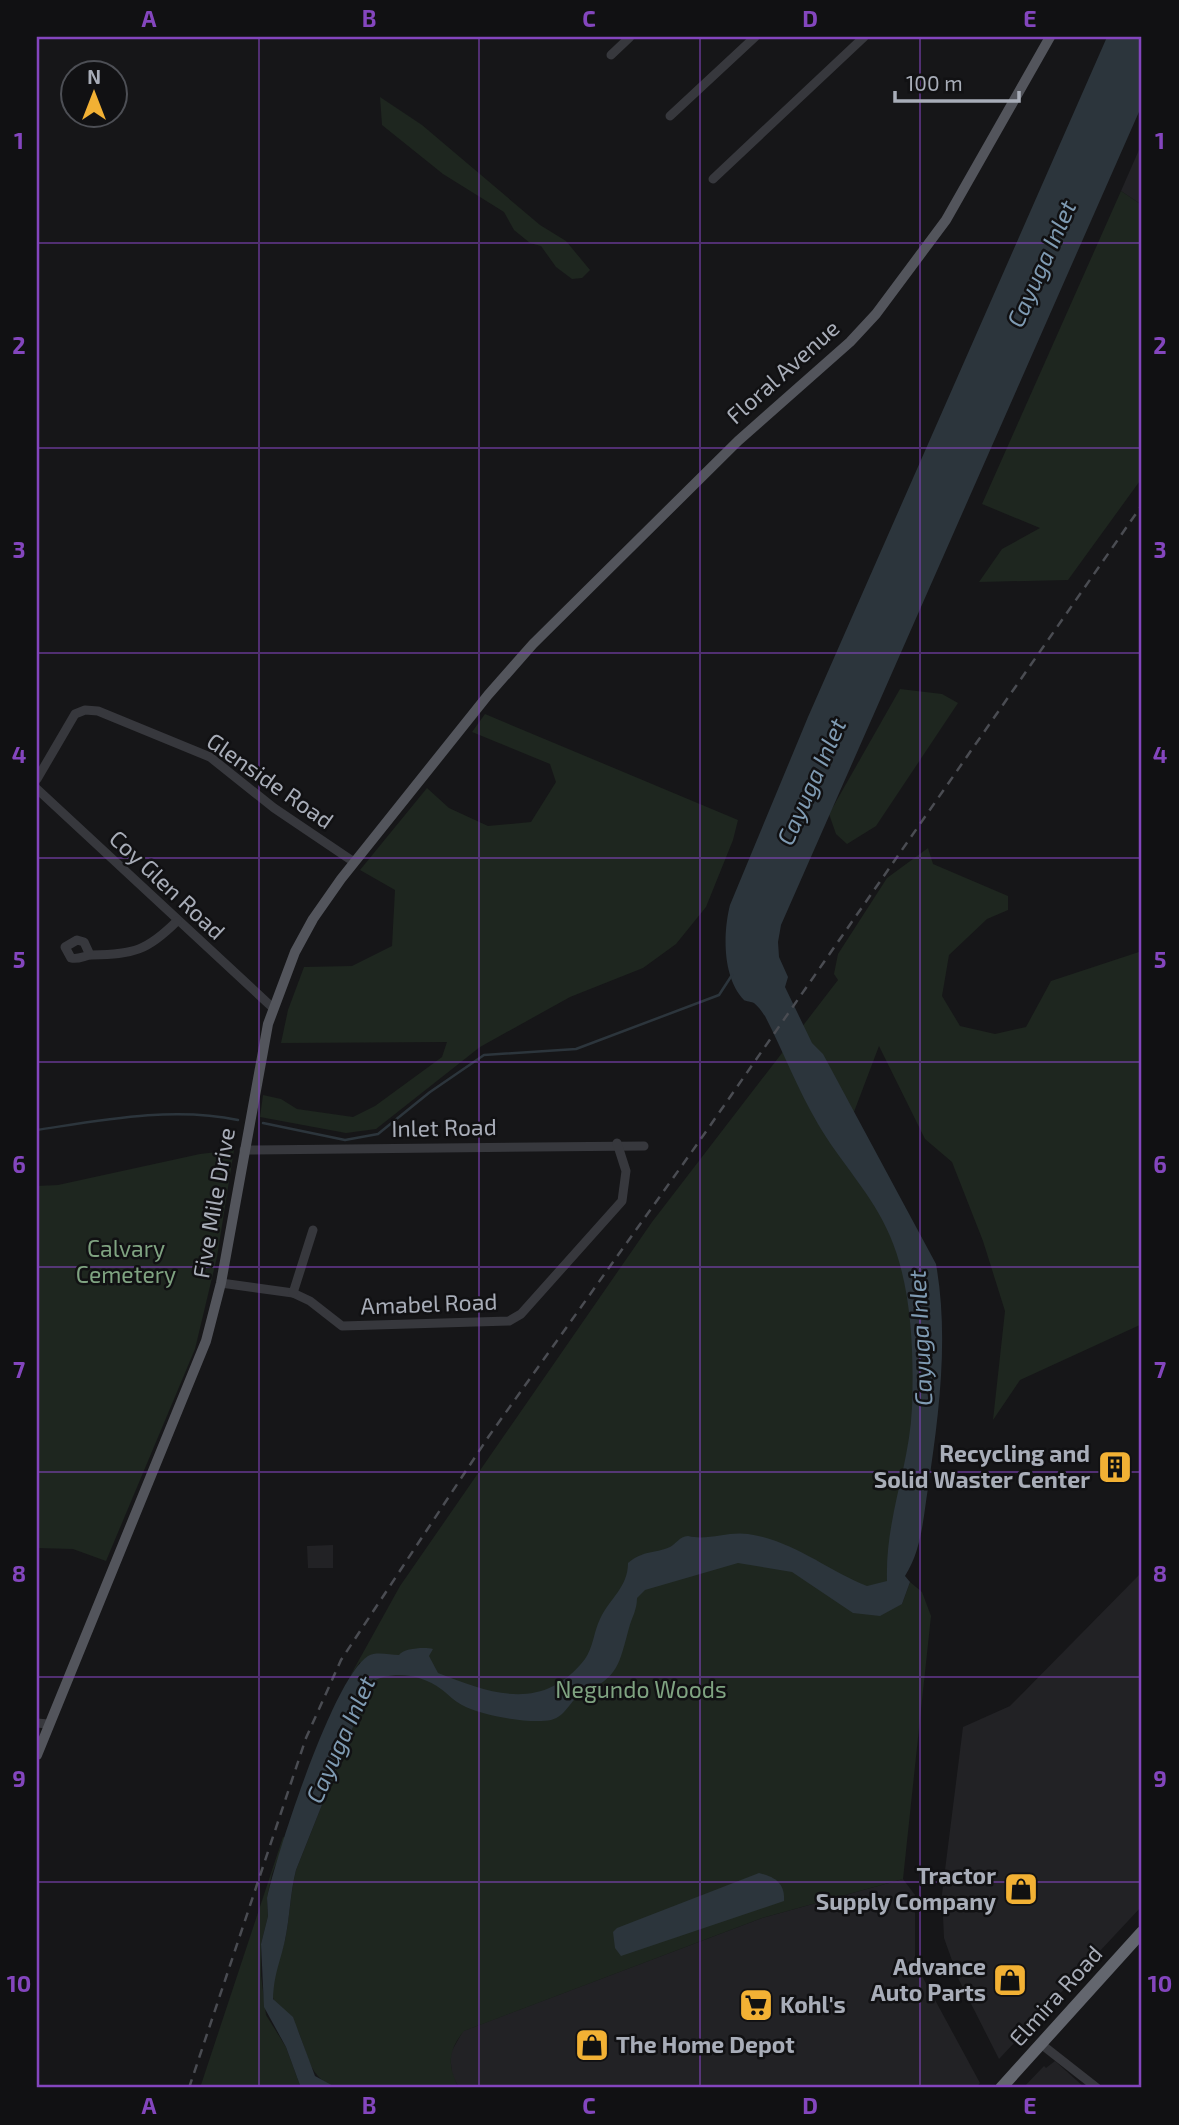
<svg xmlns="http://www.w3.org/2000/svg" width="1179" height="2125" viewBox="0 0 1179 2125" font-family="'Exo 2',sans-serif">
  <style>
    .built { fill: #222225 }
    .green { fill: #1e261f }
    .water { fill: #2c353c }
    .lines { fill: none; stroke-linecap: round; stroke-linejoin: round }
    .stream { stroke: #2c353c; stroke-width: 2.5 }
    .minor { stroke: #37383d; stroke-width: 9 }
    .major { stroke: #53555c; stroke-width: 10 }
    .highway { stroke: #63666e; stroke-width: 12 }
    .rail { stroke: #4a4c52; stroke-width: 2.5; stroke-dasharray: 9 7; stroke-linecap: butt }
    .grid { fill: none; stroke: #8446be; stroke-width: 2; stroke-opacity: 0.55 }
    .labels { text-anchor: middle; stroke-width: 5; stroke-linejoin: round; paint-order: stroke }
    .street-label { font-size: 23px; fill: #a8adb8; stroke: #111113 }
    .park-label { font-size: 23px; fill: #7fa381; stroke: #111113 }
    .poi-label { font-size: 23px; font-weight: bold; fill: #a8adb8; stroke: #111113; text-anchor: end }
    .water-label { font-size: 24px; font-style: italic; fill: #7f9bb3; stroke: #111113 }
    .neatline { fill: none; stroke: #8446be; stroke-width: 2.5 }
    .grid-label { font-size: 23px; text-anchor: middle; font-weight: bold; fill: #8446be }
  </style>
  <rect width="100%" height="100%" fill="#161618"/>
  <g class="built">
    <polygon points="1142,143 1142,205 1121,191"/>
    <polygon points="333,1545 333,1568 308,1568 307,1546"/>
    <polygon points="1142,1572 1142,1906 999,2059 959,1980 944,1938 942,1894 963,1727 1010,1706"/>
    <polygon points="903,1879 915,1895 915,1963 980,2083 976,2088 459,2088 452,2075 450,2054 463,2031 762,1918"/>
    <polygon points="1055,2061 1085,2088 1023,2088 1044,2066 1046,2068"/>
  </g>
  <g class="green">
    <polygon points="380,97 422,125 540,225 566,241 590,270 582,278 572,279 556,267 541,246 530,243 514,230 504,212 443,174 382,125"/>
    <polygon points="1121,191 1142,205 1142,478 1068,580 979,582 1002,549 1040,528 982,504"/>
    <polygon points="900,689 942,694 958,703 876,826 847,844 836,834 829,814"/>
    <polygon points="485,714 738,820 733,840 706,907 676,944 643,968 570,997 480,1047 376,1129 346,1133 260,1117 263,1095 281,1099 297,1109 353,1117 375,1106 442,1057 447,1042 281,1043 288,1010 304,967 352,966 392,946 395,890 360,870 427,788 449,808 488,826 531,822 556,782 550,764 472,732"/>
    <path d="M928,848L933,864L1008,896V910L987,919L949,955L942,996L960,1026L995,1034L1026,1027L1051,981L1142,951V1324L1020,1380L993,1420L1005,1311L983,1241L952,1162L925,1139L879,1046L846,1133L919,1261L913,1491L902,1604L910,1582L922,1592L931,1616L903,1879L762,1918L464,2031C448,2050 447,2066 459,2088H337C309,2078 309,2058 299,2033C294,2020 278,2010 273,1998C267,1980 281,1957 285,1940C290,1917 290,1893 296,1870L371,1682L360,1662L349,1678L400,1586L652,1222L838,980L834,974L838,954L887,878Z"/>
    <polygon points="234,1150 217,1257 195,1349 106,1561 73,1549 37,1548 37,1186 58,1185 200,1154"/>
    <polygon points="283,1837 286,1838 272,1874 267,1898 268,1916 261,1944 261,1975 266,2015 286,2047 301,2088 200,2088"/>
  </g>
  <g class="water">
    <path d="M1107,37H1142V105L781,925L778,942L779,957L788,977L785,987L812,1043L823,1054L936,1264C949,1337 939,1415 928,1488C923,1519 922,1549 905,1576L910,1582L902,1604L880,1616L853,1613L792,1572L738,1563L645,1590L637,1598C637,1610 632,1617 629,1628C619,1664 619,1677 583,1693C570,1699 567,1716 551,1720C530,1724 482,1716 462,1705C454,1701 448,1694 441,1689C421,1674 393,1670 371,1682L296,1870C290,1893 290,1917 285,1940C280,1963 274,1973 273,1999L293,2017L315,2076L337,2088H301L286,2047L264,2007L261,1944L268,1916L267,1898C276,1856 333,1678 368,1656C377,1651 389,1655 399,1655C404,1648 425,1647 433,1649L429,1656L438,1673C491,1694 543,1713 585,1659C593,1648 594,1631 600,1619C610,1598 628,1587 628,1563C644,1550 653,1554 670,1547C677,1543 679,1537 688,1536C708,1541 728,1531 748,1534C792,1540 827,1570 867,1586L887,1581C885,1518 909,1470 912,1408C914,1353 912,1287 890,1236C873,1195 840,1162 818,1124C797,1088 784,1053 765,1016C762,1012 758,1006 754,1003C753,1002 745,1001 744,1000C722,977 723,933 730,905L808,717Z"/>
    <path d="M759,1873C775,1877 785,1883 784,1901L621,1956L615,1948L613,1932L617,1928Z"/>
  </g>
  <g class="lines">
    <g class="stream">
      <polyline points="263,1123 345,1140 378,1134 430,1092 484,1055 576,1049 719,995 732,975"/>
      <path d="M37,1130C102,1120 173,1106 238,1120"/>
    </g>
    <g class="minor">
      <polyline points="611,55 630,37"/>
      <polyline points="670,116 755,37"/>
      <polyline points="713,179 864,37"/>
      <polyline points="37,779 75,714 85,710 98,711 210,757 274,808 354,862"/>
      <polyline points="37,789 273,1008"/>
      <path d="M90,955L84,942L77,940L65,947L71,958C79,960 85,955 92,955C134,954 147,951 177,921"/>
      <polyline points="244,1150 644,1146"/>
      <polyline points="221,1283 293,1293 310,1301 342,1326 509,1321 521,1314 622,1201 626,1171 617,1143"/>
      <polyline points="293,1293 313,1230"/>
      <polyline points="37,1723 48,1724"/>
      <polyline points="1041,2044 1097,2088"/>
    </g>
    <polyline class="major" points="37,1755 206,1341 221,1283 268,1024 295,952 313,919 341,879 488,695 533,644 738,441 850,342 876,314 946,220 1050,37"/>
    <polyline class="highway" points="1001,2088 1142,1932"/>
    <polyline class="rail" points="189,2088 306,1738 341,1660 489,1436 698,1143 1142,505"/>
  </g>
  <path class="grid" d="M259,37V2088M479,37V2088M700,37V2088M920,37V2088M37,243H1142M37,448H1142M37,653H1142M37,858H1142M37,1062H1142M37,1267H1142M37,1472H1142M37,1677H1142M37,1882H1142"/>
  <defs>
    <g id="building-square" transform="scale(1.75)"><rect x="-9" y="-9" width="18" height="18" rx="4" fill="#f2b134" stroke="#111113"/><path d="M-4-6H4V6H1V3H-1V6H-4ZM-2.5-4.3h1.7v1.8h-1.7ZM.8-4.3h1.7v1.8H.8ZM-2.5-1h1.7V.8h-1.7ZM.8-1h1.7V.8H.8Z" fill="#111"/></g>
    <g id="shop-square" transform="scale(1.75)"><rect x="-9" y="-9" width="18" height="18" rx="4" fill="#f2b134" stroke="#111113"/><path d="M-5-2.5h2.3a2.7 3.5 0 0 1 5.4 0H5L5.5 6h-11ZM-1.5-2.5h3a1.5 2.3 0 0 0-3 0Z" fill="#111"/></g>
    <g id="supermarket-square" transform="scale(1.75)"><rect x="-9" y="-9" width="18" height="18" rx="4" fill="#f2b134" stroke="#111113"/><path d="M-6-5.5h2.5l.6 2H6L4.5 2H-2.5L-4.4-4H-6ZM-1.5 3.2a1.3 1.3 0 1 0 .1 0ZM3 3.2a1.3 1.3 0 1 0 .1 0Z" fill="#111"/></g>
  </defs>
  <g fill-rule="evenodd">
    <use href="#building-square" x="1115" y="1467"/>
    <use href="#shop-square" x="1021" y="1889"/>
    <use href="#shop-square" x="1010" y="1980"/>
    <use href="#supermarket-square" x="756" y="2005"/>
    <use href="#shop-square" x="592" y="2045"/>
  </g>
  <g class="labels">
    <g class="street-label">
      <text transform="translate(783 372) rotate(-42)" y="8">Floral Avenue</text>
      <text transform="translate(270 781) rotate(35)" y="8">Glenside Road</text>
      <text transform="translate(167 885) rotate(43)" y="8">Coy Glen Road</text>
      <text transform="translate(444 1128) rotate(-1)" y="8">Inlet Road</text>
      <text transform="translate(214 1203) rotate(-80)" y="8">Five Mile Drive</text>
      <text transform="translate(429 1304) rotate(-2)" y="8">Amabel Road</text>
      <text transform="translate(1056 1996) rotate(-48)" y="8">Elmira Road</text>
    </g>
    <g class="park-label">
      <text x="126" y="1257">Calvary<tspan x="126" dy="26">Cemetery</tspan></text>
      <text x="641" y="1698">Negundo Woods</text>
    </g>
    <g class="poi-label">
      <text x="1090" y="1462">Recycling and<tspan x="1090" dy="26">Solid Waster Center</tspan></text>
      <text x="996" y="1884">Tractor<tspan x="996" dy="26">Supply Company</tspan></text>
      <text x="986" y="1975">Advance<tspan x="986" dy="26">Auto Parts</tspan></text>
      <text x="780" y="2013" text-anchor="start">Kohl's</text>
      <text x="616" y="2053" text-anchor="start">The Home Depot</text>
    </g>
    <g class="water-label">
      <text transform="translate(1042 264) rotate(-66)" y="8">Cayuga Inlet</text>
      <text transform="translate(812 782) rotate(-66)" y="8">Cayuga Inlet</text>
      <text transform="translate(921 1338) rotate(-93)" y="8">Cayuga Inlet</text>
      <text transform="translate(341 1740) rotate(-66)" y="8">Cayuga Inlet</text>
    </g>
  </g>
  <rect width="1179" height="2125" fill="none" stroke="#111113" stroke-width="77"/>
  <g transform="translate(94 94)"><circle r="33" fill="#111113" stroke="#4d4f55" stroke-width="2"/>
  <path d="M0-5L12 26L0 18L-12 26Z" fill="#f2b134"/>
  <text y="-10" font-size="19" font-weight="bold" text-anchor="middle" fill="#a8adb8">N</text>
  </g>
  <path d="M895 91v10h124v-10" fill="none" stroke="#a8adb8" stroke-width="3.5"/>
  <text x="906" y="91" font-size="21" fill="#a8adb8" stroke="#111113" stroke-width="5" paint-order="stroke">100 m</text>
  <rect x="38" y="38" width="1102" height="2048" class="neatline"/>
  <g class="grid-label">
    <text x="149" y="27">A</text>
    <text x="369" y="27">B</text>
    <text x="589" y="27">C</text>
    <text x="810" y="27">D</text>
    <text x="1030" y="27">E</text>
    <text x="19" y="149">1</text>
    <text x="1160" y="149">1</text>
    <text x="19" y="354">2</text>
    <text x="1160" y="354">2</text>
    <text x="19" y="558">3</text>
    <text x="1160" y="558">3</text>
    <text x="19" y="763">4</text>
    <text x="1160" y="763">4</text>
    <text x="19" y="968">5</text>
    <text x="1160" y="968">5</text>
    <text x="19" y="1173">6</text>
    <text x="1160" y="1173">6</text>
    <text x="19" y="1378">7</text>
    <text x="1160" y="1378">7</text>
    <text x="19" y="1582">8</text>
    <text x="1160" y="1582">8</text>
    <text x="19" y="1787">9</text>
    <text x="1160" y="1787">9</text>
    <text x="19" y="1992">10</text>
    <text x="1160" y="1992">10</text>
    <text x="149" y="2114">A</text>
    <text x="369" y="2114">B</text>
    <text x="589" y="2114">C</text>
    <text x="810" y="2114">D</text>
    <text x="1030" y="2114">E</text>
  </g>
</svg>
